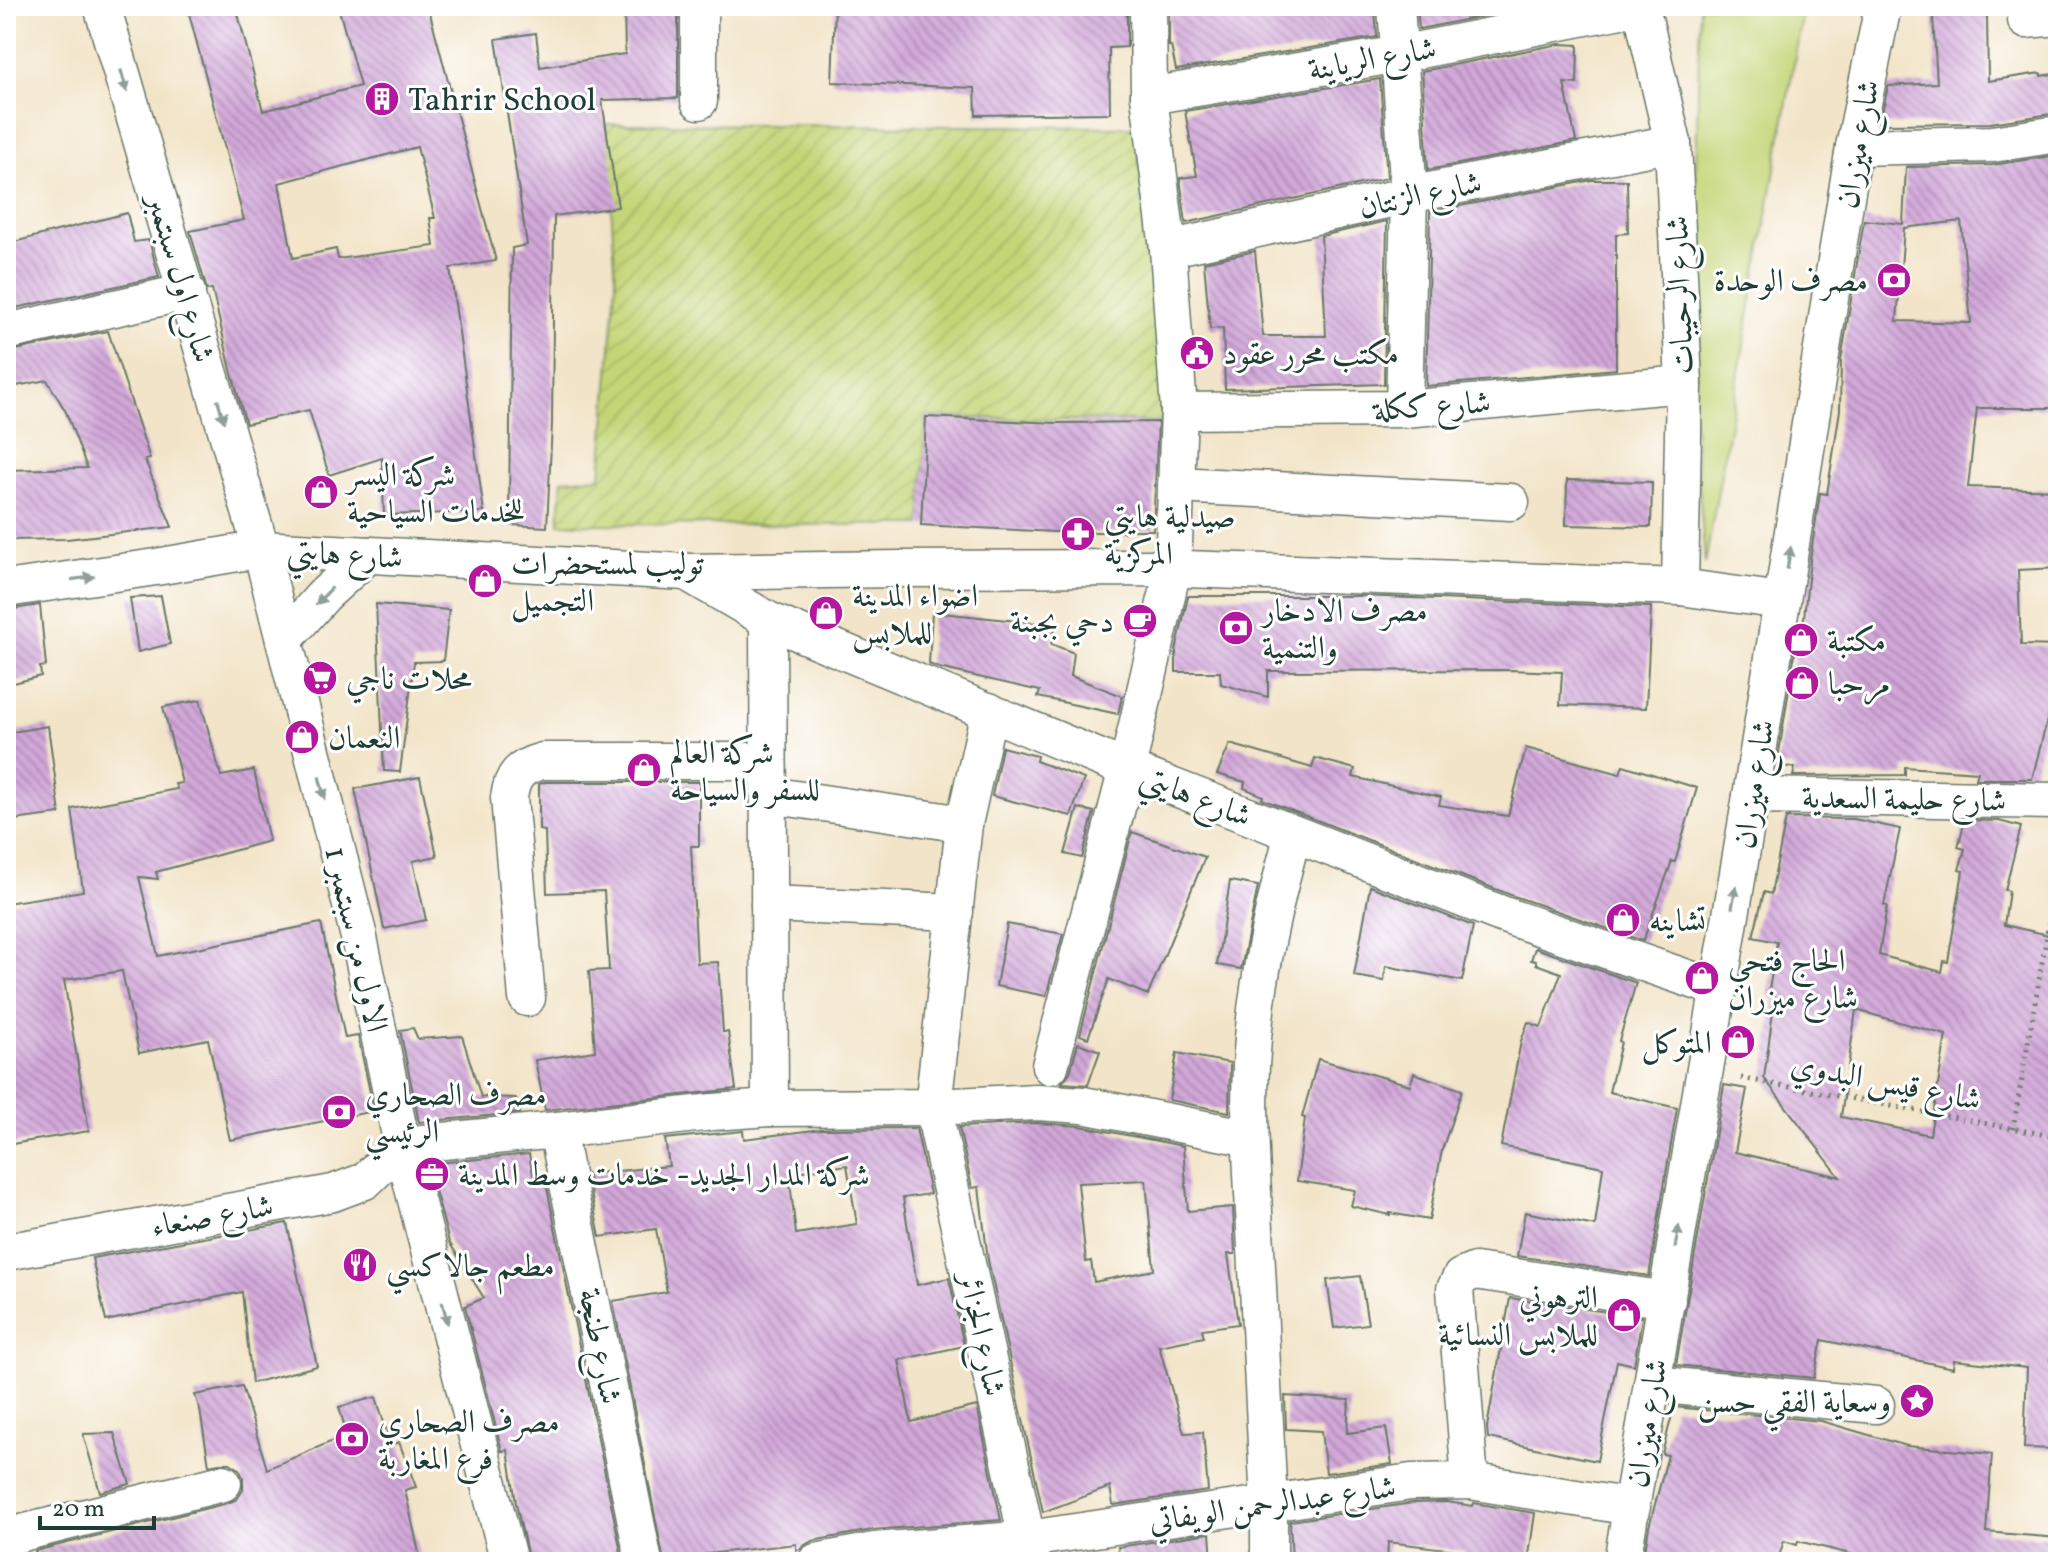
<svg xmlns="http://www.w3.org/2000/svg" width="2064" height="1568" viewBox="0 0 2064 1568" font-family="Vollkorn,Amiri,serif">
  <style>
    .park { fill: #c4d577; stroke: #728956; stroke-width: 2 }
    .garden { fill: url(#garden-furrows); stroke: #728956; stroke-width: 2 }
    .building { fill: url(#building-back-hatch); fill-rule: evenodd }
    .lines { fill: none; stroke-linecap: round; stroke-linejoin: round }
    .minor-casing { stroke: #697768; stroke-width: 39 }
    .path { stroke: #697768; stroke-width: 5; stroke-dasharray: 2 6; stroke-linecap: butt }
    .minor { stroke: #fff; stroke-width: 36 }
    .oneway { fill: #8f9e9a }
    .labels { text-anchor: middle; stroke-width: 6; stroke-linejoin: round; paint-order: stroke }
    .street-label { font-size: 32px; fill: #1f3d34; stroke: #fff }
    .poi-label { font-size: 32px; fill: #1f3d34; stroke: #fff; text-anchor: start }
  </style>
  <defs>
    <pattern id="garden-furrows" width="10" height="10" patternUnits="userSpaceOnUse" patternTransform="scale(2)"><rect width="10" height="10" fill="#c4d577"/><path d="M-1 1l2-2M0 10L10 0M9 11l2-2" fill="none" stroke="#a8b868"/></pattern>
    <pattern id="building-back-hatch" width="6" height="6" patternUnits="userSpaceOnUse" patternTransform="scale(2)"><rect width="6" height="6" fill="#d2a7d9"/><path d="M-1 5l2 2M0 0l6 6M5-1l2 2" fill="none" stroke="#aa89b1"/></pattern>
  </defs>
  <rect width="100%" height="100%" fill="#fff"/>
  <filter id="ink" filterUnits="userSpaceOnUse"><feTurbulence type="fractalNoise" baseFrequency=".0125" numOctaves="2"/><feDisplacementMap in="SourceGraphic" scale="16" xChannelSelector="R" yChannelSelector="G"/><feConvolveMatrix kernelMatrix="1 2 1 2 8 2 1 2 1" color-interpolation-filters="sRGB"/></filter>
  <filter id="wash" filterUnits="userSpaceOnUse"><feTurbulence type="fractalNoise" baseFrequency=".006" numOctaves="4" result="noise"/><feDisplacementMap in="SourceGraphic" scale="32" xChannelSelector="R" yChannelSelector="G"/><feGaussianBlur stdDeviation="1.8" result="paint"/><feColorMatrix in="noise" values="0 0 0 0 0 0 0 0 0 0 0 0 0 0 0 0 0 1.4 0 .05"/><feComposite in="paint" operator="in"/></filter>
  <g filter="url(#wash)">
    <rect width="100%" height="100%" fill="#f2e4c8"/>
    <polygon class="park" points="1700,6 1804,6 1705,564 1691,386"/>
    <polygon class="garden" points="606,124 1135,127 1170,422 926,417 921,525 559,524 562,480 601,477 616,283"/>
    <g id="blocks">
      <g class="building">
        <path d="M187,6H236L263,111L360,86L338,6H428L496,261L450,268L484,512L384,515L382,458L329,475L309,410L246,424L231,370L212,289L207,290L190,231L244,220ZM417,147L435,218H430L434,246L338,259L336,249L293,258L279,183Z"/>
        <polygon points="624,6 678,6 678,98 602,100 618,207 554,216 552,424 547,527 511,525 512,511 509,511 512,248 527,245 496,39 536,33 540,67 625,54"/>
        <polygon points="835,6 1127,6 1127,47 1109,48 1110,113 976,115 975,88 832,82"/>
        <polygon points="1169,6 1348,6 1348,12 1375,9 1377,37 1176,70 1171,46 1169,46"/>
        <polygon points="1417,6 1534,6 1419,29"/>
        <polygon points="1987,15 1988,81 2041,73 2041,76 2058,73 2058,113 1990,123 1884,124 1883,108 1888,86 1937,83 1933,16"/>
        <polygon points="1560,44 1578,45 1577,84 1564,83 1576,141 1428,170 1422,71"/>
        <polygon points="1380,79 1387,178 1186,223 1180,178 1197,176 1185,111"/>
        <path d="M2058,155V408H1977L1968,487L2058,490V568L2018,570L2021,645L2058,646V677L2032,779H1976L1978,772L1905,767V775L1793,776L1795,768L1777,765L1796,645L1801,646L1810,560L1820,493L1827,494L1840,410L1841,361L1864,220L1903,224L1906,167L1992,165ZM1961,221L1971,323L1897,321L1904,228Z"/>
        <polygon points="1592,180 1627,180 1628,233 1616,234 1616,369 1426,386 1430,212"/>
        <polygon points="127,213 134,242 149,240 159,277 6,310 6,244"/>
        <polygon points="1387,221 1384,384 1225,389 1223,328 1210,329 1204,262 1255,251 1263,336 1326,336 1321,236"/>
        <polygon points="108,331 150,459 145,460 172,527 67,539 6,540 6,470 87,468 66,412 47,380 6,388 6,352"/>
        <polygon points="926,417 1057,423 1158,422 1153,530 1127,530 1127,532 1055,532 921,525"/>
        <polygon points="1567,480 1652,482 1651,527 1566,525"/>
        <polygon points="161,596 170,644 138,652 130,598"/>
        <polygon points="1188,596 1359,596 1651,607 1646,708 1560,705 1562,672 1509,670 1268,671 1268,697 1221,684 1220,672 1176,672 1176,651"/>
        <polygon points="376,604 449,610 443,661 414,662 400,772 384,771"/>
        <polygon points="40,605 46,666 40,667 41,676 6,685 6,610"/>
        <polygon points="932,612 1056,625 1051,644 1074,653 1071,676 1122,696 1118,714 1038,697 1040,691 939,668 929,664"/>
        <polygon points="200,700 221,776 254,770 269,841 156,872 158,879 139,877 158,956 321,923 345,1038 358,1036 374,1111 230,1140 208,1039 139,1053 122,971 64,980 89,1131 6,1145 6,903 83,891 72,809 177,789 175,784 182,783 163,707"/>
        <polygon points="48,726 60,814 6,821 6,733"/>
        <polygon points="1230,744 1312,768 1315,758 1355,769 1353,777 1441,797 1439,805 1508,816 1526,748 1620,774 1623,765 1697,788 1675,862 1672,861 1643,941 1511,895 1262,799 1263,796 1244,788 1245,782 1217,774"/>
        <polygon points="1002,747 1037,756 1036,761 1084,779 1071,816 992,796"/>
        <polygon points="420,777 437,856 413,861 426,920 384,929 355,789"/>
        <polygon points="545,782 699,782 699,846 691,846 697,963 718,962 723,1032 728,1032 736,1089 545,1110 535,1060 595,1051 589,971 609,970 604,891 547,893 545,831 539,830 539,784"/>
        <polygon points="1078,808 1094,812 1082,858 1065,854"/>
        <path d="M1786,818L1854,819L1900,829L1884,905L1887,906L1879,955L1942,972L1944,961L1948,962L1963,871L1959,870L1965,849L1958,847L1965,820L1999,821L2021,827L2005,890L2009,891L2004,925L2058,937V1322L2050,1360L2058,1361V1449L2024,1448L2027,1368L1954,1360L1953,1368L1822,1340L1814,1378L1676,1365L1724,1085L1747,1089L1735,1152L1840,1177L1764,1078L1775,997L1768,996L1777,942L1753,937L1764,892L1771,894ZM1856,1010L1946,1035L1930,1135L1841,1117Z"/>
        <polygon points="1132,832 1205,857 1148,995 1109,979 1088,1038 1080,1035"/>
        <polygon points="1230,881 1258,886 1241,969 1217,965"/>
        <polygon points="1370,886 1473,926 1462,981 1386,966 1384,981 1354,976"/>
        <polygon points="1007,924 1063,934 1046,996 996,986"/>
        <polygon points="1535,948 1636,983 1619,1041 1621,1042 1609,1092 1677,1108 1649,1276 1517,1256 1525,1212 1595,1226 1603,1167 1501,1146 1521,1041 1528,1022 1541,1027 1561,973 1536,964 1536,961 1531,960"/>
        <polygon points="413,1028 418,1039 462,1036 481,1097 516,1098 520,1113 419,1122 400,1030"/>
        <polygon points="1078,1043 1100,1051 1088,1085 1062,1083 1070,1072"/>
        <polygon points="1177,1053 1230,1063 1229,1112 1169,1100"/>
        <polygon points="1318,1059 1410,1085 1414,1073 1462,1090 1442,1150 1429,1220 1390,1213 1390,1215 1351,1206 1355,1190 1297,1181 1305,1118 1302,1117"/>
        <path d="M1037,1123L1080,1126L1183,1146L1188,1211L1233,1207L1235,1254H1228L1238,1324L1202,1329L1204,1337L1159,1346L1184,1433L1203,1432L1208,1491L1113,1505L1110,1487L1043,1512L988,1260L979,1187L972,1188L959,1127ZM1146,1180L1154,1270L1094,1282L1091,1261L1086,1262L1078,1183Z"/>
        <path d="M916,1128L930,1194L903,1198L917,1285L949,1278L964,1346L899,1360L911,1422L977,1406L1001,1520L872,1530L812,1541L803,1546L800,1549L796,1550V1544L706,1554L708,1562H664L613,1301L667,1292L656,1229L600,1237L587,1174L669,1166L665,1139L743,1131L744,1139L822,1129ZM847,1165L857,1224L796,1234L789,1173Z"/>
        <polygon points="529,1154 534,1179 545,1178 623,1562 529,1562 516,1503 508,1450 502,1451 465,1306 484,1298 449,1242 428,1164"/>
        <polygon points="287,1223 317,1366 252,1383 242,1292 106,1321 92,1258"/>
        <polygon points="1360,1276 1368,1324 1334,1328 1327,1280"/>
        <polygon points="1510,1298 1642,1317 1634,1365 1617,1361 1597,1461 1488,1438 1487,1427"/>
        <polygon points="242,1386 267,1469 347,1435 339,1407 376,1397 391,1445 399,1442 416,1487 405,1490 421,1562 37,1562 35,1551 228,1503 237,1499 243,1490 243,1477 239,1469 230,1463 219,1463 209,1465 200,1410 195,1395"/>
        <polygon points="1285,1396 1349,1400 1347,1433 1386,1428 1392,1464 1326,1473 1321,1431 1286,1429"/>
        <polygon points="1674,1407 1821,1421 1907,1446 1992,1454 1986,1532 2058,1538 2058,1562 1882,1562 1798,1541 1797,1545 1784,1541 1777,1562 1746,1562 1712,1553 1709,1562 1643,1562 1649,1527 1668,1455 1662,1454"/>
        <polygon points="114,1433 130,1484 100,1492 83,1434"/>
        <polygon points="1446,1502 1473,1506 1474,1503 1535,1513 1528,1562 1462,1562 1464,1551 1388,1542 1387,1562 1292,1562 1290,1521 1413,1503"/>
        <polygon points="1210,1533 1212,1562 1120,1562 1118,1547"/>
      </g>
    </g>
  </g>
  <g filter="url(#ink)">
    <use href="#blocks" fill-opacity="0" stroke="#697768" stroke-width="2"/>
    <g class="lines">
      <g class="minor-casing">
        <g id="minor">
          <polyline points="102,6 261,549 358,933 402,1145 509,1562"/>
          <polyline points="699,6 699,101"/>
          <polyline points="1396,6 1409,195 1404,409"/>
          <polyline points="2026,20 2058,17"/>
          <polyline points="1149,96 1400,54 1641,6 1673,143 1684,384 1680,587"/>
          <polyline points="1854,147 1992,144 2058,134"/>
          <polyline points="1168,249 1409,195 1673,143"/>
          <polyline points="6,332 187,292"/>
          <polyline points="1179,411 1404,409 1684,384"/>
          <polyline points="1176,485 1511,502"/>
          <polyline points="686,572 901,569 1159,568 1680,587 1782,601"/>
          <polyline points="6,589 156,567 261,549 686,572 768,620 1127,769 1504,915 1719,989"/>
          <polyline points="768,620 770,1108"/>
          <polyline points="284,640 324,595 368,555"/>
          <polyline points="989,711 964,824 933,1107 1032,1562"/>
          <polyline points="769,795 964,824"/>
          <polyline points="1751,796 2058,801"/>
          <polyline points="769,904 955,912"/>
          <path d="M527,998L509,798C512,775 520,767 542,761H768"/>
          <polyline points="1050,1066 1127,769 1173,569 1179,411 1168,249 1149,96 1148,6"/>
          <polyline points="557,1130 644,1562"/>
          <polyline points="6,1252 333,1193 365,1181 402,1145 557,1130 713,1112 770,1108 933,1107 1037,1102 1083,1105 1250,1138"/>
          <polyline points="1652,1384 1876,1405"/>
          <polyline points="1470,1481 1455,1289 1461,1277 1475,1271 1667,1300"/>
          <polyline points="6,1537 223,1483"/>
          <polyline points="816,1562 874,1551 1028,1539 1411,1482 1470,1481 1632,1507"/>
          <path d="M1269,1562V1503C1264,1418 1260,1333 1256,1248C1253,1188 1248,1127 1251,1066C1255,987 1272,911 1293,834"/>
          <polyline points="1622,1562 1751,796 1854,147 1883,6"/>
        </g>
      </g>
      <g class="path">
        <polyline points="1741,1078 2058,1137"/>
        <polyline points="2013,1129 2058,871"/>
      </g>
      <use href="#minor" class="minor"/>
    </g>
    <defs><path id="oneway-solid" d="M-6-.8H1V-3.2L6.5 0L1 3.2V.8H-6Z" transform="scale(2)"/></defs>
    <g class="oneway">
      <use href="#oneway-solid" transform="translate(124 81) rotate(74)"/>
      <use href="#oneway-solid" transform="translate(221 411) rotate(74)"/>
      <use href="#oneway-solid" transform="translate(1789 558) rotate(-81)"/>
      <use href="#oneway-solid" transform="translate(83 578) rotate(-8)"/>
      <use href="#oneway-solid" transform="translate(324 596) rotate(134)"/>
      <use href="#oneway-solid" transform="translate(322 788) rotate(76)"/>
      <use href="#oneway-solid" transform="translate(1734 897) rotate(-80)"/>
      <use href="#oneway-solid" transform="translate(1677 1237) rotate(-80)"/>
      <use href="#oneway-solid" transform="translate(445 1313) rotate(76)"/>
    </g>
  </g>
  <defs>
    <g id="building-disc" transform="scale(1.8)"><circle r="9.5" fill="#b5179e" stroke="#fff"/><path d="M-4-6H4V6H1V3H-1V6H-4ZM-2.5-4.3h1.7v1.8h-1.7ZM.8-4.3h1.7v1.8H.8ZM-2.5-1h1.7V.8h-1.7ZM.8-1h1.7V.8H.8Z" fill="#fff"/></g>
    <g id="bank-disc" transform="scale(1.8)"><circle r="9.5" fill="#b5179e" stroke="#fff"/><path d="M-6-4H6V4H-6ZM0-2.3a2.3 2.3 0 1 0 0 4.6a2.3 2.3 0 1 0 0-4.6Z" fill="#fff"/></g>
    <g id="civic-disc" transform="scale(1.8)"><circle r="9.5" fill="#b5179e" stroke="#fff"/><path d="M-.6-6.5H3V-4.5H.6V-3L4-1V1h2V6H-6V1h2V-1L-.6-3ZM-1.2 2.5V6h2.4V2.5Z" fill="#fff"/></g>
    <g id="shop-disc" transform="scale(1.8)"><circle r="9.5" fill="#b5179e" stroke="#fff"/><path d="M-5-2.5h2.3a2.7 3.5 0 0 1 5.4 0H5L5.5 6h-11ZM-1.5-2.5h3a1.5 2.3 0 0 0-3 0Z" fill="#fff"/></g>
    <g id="pharmacy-disc" transform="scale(1.8)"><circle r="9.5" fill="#b5179e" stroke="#fff"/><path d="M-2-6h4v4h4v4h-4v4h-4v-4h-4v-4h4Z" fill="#fff"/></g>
    <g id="cafe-disc" transform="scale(1.8)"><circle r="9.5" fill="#b5179e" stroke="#fff"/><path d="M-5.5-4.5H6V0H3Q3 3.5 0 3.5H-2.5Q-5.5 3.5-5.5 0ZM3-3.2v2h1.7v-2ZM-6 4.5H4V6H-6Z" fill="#fff"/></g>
    <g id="supermarket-disc" transform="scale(1.8)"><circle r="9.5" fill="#b5179e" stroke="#fff"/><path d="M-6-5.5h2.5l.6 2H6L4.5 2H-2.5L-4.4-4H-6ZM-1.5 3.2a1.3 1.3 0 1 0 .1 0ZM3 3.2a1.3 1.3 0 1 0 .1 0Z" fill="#fff"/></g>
    <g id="office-disc" transform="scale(1.8)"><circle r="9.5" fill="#b5179e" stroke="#fff"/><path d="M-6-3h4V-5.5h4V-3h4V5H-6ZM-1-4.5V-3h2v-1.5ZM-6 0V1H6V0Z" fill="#fff"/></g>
    <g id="restaurant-disc" transform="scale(1.8)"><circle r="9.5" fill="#b5179e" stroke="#fff"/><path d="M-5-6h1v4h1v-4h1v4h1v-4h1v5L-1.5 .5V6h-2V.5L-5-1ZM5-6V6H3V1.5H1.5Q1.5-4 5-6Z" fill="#fff"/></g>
    <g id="sight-disc" transform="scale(1.8)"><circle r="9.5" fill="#b5179e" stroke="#fff"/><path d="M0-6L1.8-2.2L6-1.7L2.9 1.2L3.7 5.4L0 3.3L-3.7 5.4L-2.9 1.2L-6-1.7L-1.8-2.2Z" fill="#fff"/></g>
  </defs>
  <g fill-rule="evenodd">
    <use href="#building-disc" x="382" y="99"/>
    <use href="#bank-disc" x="1894" y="280"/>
    <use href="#civic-disc" x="1197" y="353"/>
    <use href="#shop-disc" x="321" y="492"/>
    <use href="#pharmacy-disc" x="1078" y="534"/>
    <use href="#shop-disc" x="485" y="581"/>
    <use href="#shop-disc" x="826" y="613"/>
    <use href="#cafe-disc" x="1140" y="621"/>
    <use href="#bank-disc" x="1236" y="628"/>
    <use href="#shop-disc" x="1801" y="640"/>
    <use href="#supermarket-disc" x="320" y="678"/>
    <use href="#shop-disc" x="1802" y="683"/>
    <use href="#shop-disc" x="302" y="737"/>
    <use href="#shop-disc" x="644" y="770"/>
    <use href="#shop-disc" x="1623" y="920"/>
    <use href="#shop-disc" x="1702" y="978"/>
    <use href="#shop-disc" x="1738" y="1042"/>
    <use href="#bank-disc" x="339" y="1112"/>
    <use href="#office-disc" x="432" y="1174"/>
    <use href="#restaurant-disc" x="360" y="1265"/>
    <use href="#shop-disc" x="1624" y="1315"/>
    <use href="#sight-disc" x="1917" y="1401"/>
    <use href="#bank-disc" x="352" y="1439"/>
  </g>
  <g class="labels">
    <g class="street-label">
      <text transform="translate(1372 58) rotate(-10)" y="11">شارع الرياينة</text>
      <text transform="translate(1857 144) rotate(-80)" y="11">شارع ميزران</text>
      <text transform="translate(1420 194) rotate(-12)" y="11">شارع الزنتان</text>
      <text transform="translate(182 278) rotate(74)" y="11">شارع اول سبتمبر</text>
      <text transform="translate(1679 295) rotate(-92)" y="11">شارع الرحيبات</text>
      <text transform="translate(1432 405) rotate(-4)" y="11">شارع ككلة</text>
      <text transform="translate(345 554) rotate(3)" y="11">شارع هايتي</text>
      <text transform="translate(1753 784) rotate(-81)" y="11">شارع ميزران</text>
      <text transform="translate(1196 796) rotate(21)" y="11">شارع هايتي</text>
      <text transform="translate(1904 798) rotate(1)" y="11">شارع حليمة السعدية</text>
      <text transform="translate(357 939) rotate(77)" y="11">الاول من سبتمبر 1</text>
      <text transform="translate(1886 1081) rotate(11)" y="11">شارع قيس البدوي</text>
      <text transform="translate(212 1215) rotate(-10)" y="11">شارع صنعاء</text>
      <text transform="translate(983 1334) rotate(78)" y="11">شارع الجزائر</text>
      <text transform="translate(601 1346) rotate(79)" y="11">شارع طنجة</text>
      <text transform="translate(1646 1423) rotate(-81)" y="11">شارع ميزران</text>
      <text transform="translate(1272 1503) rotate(-8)" y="11">شارع عبدالرحمن الويفاتي</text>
    </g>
    <g class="poi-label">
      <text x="408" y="110">Tahrir School</text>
      <text x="1868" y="291" text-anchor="end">مصرف الوحدة</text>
      <text x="1223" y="364">مكتب محرر عقود</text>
      <text x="347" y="485">شركة اليسر<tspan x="347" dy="37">للخدمات السياحية</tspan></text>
      <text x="1104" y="527">صيدلية هايتي<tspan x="1104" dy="37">المركزية</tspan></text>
      <text x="511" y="574">توليب لمستحضرات<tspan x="511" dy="37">التجميل</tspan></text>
      <text x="852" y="606">اضواء المدينة<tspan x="852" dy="37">للملابس</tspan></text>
      <text x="1262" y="621">مصرف الادخار<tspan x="1262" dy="37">والتنمية</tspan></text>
      <text x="1114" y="632" text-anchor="end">دحي بجبنة</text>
      <text x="1827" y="651">مكتبة</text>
      <text x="346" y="689">محلات ناجي</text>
      <text x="1828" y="694">مرحبا</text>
      <text x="328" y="748">النعمان</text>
      <text x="670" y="763">شركة العالم<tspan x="670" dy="37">للسفر والسياحة</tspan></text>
      <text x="1649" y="931">تشاينه</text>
      <text x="1728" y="971">الحاج فتحي<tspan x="1728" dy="37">شارع ميزران</tspan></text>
      <text x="1712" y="1053" text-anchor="end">المتوكل</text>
      <text x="365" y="1105">مصرف الصحاري<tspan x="365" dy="37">الرئيسي</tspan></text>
      <text x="458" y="1185">شركة المدار الجديد- خدمات وسط المدينة</text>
      <text x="386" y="1276">مطعم جالاكسي</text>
      <text x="1598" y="1308" text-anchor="end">الترهوني<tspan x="1598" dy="37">للملابس النسائية</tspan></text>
      <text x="1891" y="1412" text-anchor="end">وسعاية الفقي حسن</text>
      <text x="378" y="1432">مصرف الصحاري<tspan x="378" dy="37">فرع المغاربة</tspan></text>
    </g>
  </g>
  <rect width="2064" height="1568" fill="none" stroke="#fff" stroke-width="32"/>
  <path d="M40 1516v12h114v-12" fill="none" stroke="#1f3d34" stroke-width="4"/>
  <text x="52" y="1516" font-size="24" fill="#1f3d34" stroke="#ffffff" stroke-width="6" paint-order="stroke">20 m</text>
</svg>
